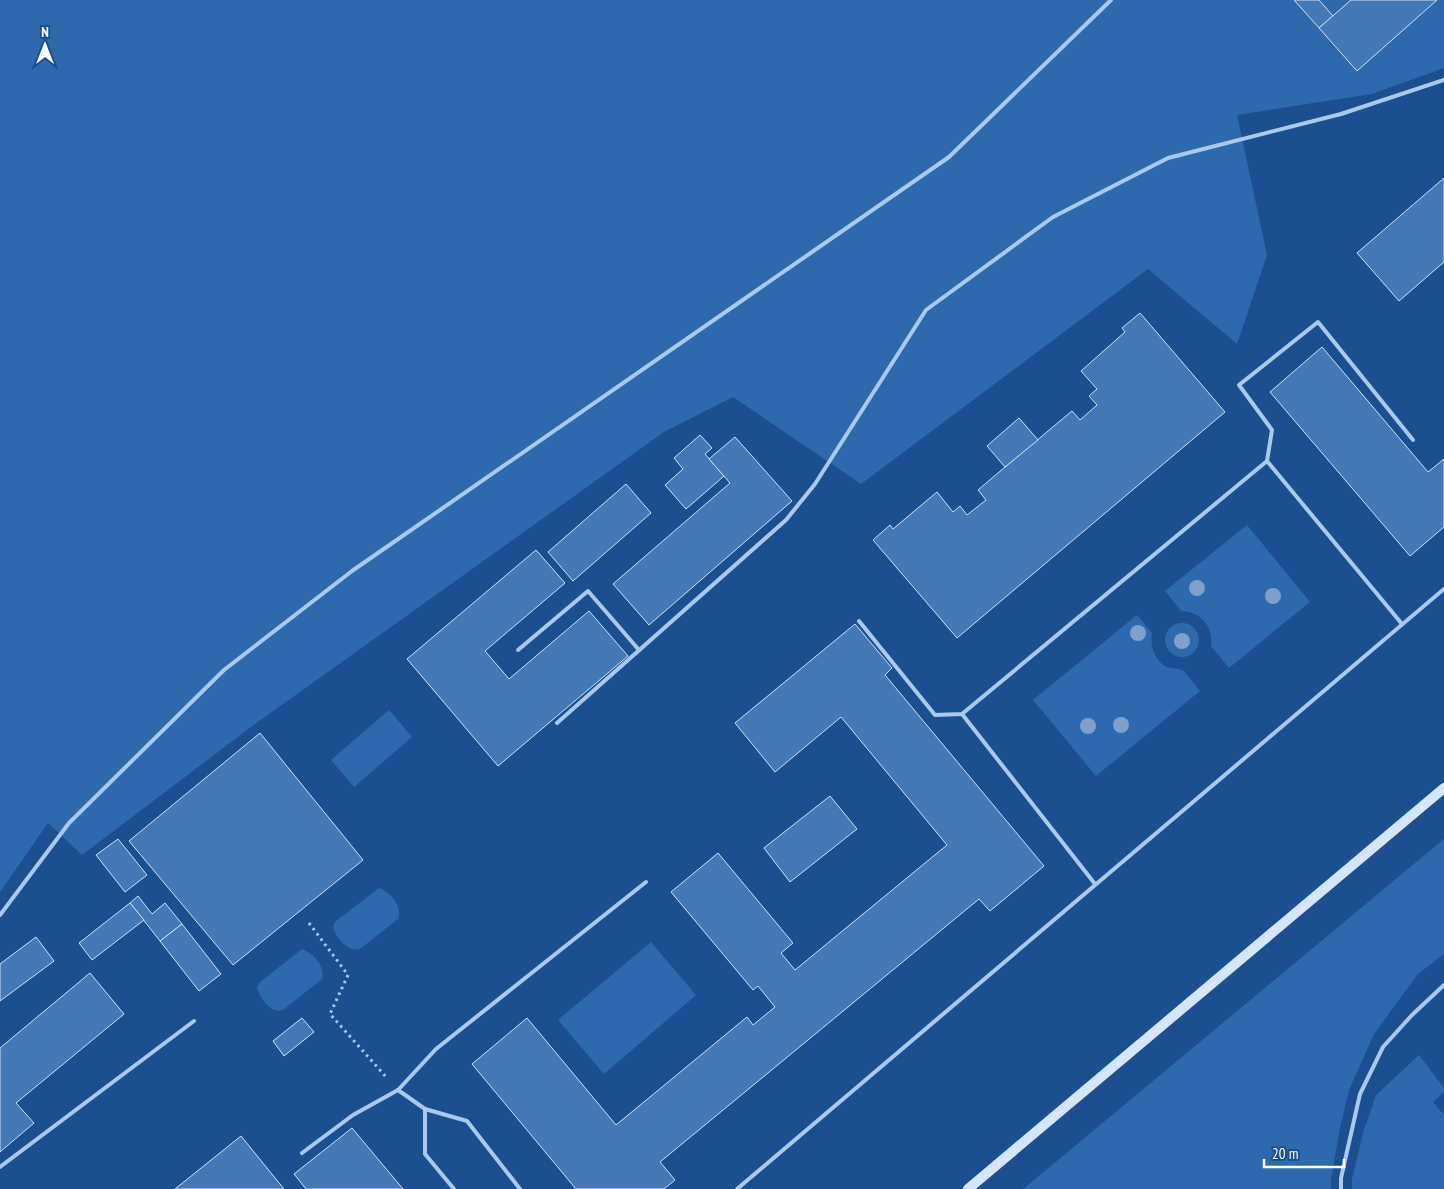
<svg xmlns="http://www.w3.org/2000/svg" width="1444" height="1189" viewBox="0 0 1444 1189" font-family="'PT Sans Narrow',sans-serif">
  <style>
    .green { fill: #2e69ad }
    .building { fill: #4478b7; stroke: #cfe3fa }
    .lines { fill: none; stroke-linecap: round; stroke-linejoin: round }
    .path { stroke: #a9c9ee; stroke-width: 3; stroke-dasharray: 2.5 4; stroke-linecap: butt }
    .service { stroke: #a9c9ee; stroke-width: 4 }
    .secondary { stroke: #d6e6fa; stroke-width: 10 }
    .tree { fill: #7ea0ca }
  </style>
  <rect width="100%" height="100%" fill="#1b4f8f"/>
  <g class="green">
    <polygon points="0,0 1444,0 1444,68 1372,94 1237,115 1267,255 1237,344 1148,269 861,484 733,397 664,432 255,724 82,855 48,823 0,892"/>
    <path d="M1247,525L1310,602L1229,668L1211,646C1214,627 1200,611 1181,611L1165,591Z"/>
    <path d="M1137,615L1152,633C1150,646 1154,661 1167,667C1172,669 1178,668 1182,670C1187,673 1196,687 1200,691L1096,776L1033,700Z"/>
    <circle cx="1182" cy="640" r="17"/>
    <polygon points="389,710 412,737 354,787 331,760"/>
    <polygon points="1444,839 1444,954 1418,974 1374,1034 1349,1090 1340,1128 1331,1180 1331,1189 1023,1189"/>
    <path d="M379,888C390,892 403,907 398,919L360,949C347,952 335,937 333,926L336,921Z"/>
    <polygon points="651,942 696,995 604,1074 558,1020"/>
    <path d="M302,949C313,953 326,967 322,979L283,1010C271,1014 259,998 257,986L260,982Z"/>
    <polygon points="1419,1055 1444,1088 1444,1092 1433,1102 1444,1115 1444,1189 1352,1189 1352,1179 1363,1133 1376,1095"/>
  </g>
  <g class="building">
    <polygon points="1294,0 1319,0 1333,16 1319,28"/>
    <polygon points="1351,0 1437,0 1357,71 1319,28"/>
    <polygon points="1444,178 1444,262 1399,301 1357,253"/>
    <polygon points="1140,313 1225,412 957,638 873,540 890,525 893,529 937,492 953,512 960,506 967,515 986,500 978,490 1005,467 1072,411 1080,420 1097,405 1089,396 1097,389 1081,371 1125,332 1122,328"/>
    <polygon points="1322,347 1428,472 1444,459 1444,527 1410,556 1270,392"/>
    <polygon points="1019,418 1038,440 1005,467 987,446"/>
    <polygon points="700,435 712,448 705,454 724,476 686,509 665,485 683,469 674,458"/>
    <polygon points="735,437 792,501 649,625 613,584 730,483 709,459"/>
    <polygon points="626,484 651,513 573,581 548,552"/>
    <polygon points="536,550 565,583 485,651 509,679 589,611 628,656 498,766 407,659"/>
    <polygon points="855,624 892,668 885,675 1044,866 990,911 979,899 660,1162 675,1180 664,1189 576,1189 472,1064 527,1018 616,1125 747,1017 753,1025 775,1007 758,986 753,990 671,892 718,853 793,943 781,953 795,970 947,845 841,717 775,772 735,723"/>
    <polygon points="260,733 363,860 233,965 129,841"/>
    <polygon points="830,796 857,829 790,882 764,848"/>
    <polygon points="118,839 147,875 125,892 96,855"/>
    <polygon points="138,896 152,914 165,903 182,924 160,941 130,903"/>
    <polygon points="130,903 144,920 92,960 79,943"/>
    <polygon points="182,924 221,974 199,991 160,941"/>
    <polygon points="36,937 54,961 0,1001 0,964"/>
    <polygon points="90,973 124,1014 16,1103 34,1123 0,1152 0,1048"/>
    <polygon points="302,1018 314,1032 284,1056 273,1041"/>
    <polygon points="352,1128 403,1189 306,1189 294,1174"/>
    <polygon points="241,1136 284,1189 175,1189"/>
  </g>
  <g class="lines">
    <polyline class="path" points="309,923 348,975 330,1014 387,1078"/>
    <g class="service">
      <polyline points="1267,461 1402,624"/>
      <polyline points="859,621 935,715 962,714 1267,461 1272,430 1239,385 1318,322 1413,440"/>
      <polyline points="518,650 588,591 639,650"/>
      <polyline points="962,714 1095,884"/>
      <polyline points="557,723 786,520 815,484 926,310 1053,217 1168,158 1341,114 1444,80"/>
      <polyline points="0,915 69,823 224,670 352,571 949,157 1111,0"/>
      <polyline points="398,1090 425,1109"/>
      <polyline points="302,1153 353,1115 398,1090 436,1049 646,882"/>
      <polyline points="0,1167 194,1021"/>
      <polyline points="454,1189 425,1154 425,1109 467,1121 520,1189"/>
      <polyline points="737,1189 1444,589"/>
      <polyline points="1341,1189 1341,1178 1360,1094 1383,1047 1412,1015 1444,985"/>
    </g>
    <polyline class="secondary" points="968,1189 1444,788"/>
  </g>
  <g class="tree">
    <circle cx="1197" cy="588" r="8"/>
    <circle cx="1273" cy="596" r="8"/>
    <circle cx="1138" cy="633" r="8"/>
    <circle cx="1182" cy="641" r="8"/>
    <circle cx="1121" cy="725" r="8"/>
    <circle cx="1088" cy="726" r="8"/>
  </g>
  <g transform="translate(45 45)" stroke="#1b4f8f" stroke-width="4" paint-order="stroke">
  <path d="M0-4L9 19L0 12L-9 19Z" fill="#ffffff"/>
  <text y="-8" font-size="14" font-weight="bold" text-anchor="middle" fill="#ffffff">N</text>
  </g>
  <path d="M1264 1159v8h80v-8" fill="none" stroke="#ffffff" stroke-width="2.5"/>
  <text x="1272" y="1159" font-size="15" fill="#ffffff" stroke="#1b4f8f" stroke-width="4" paint-order="stroke">20 m</text>
</svg>
